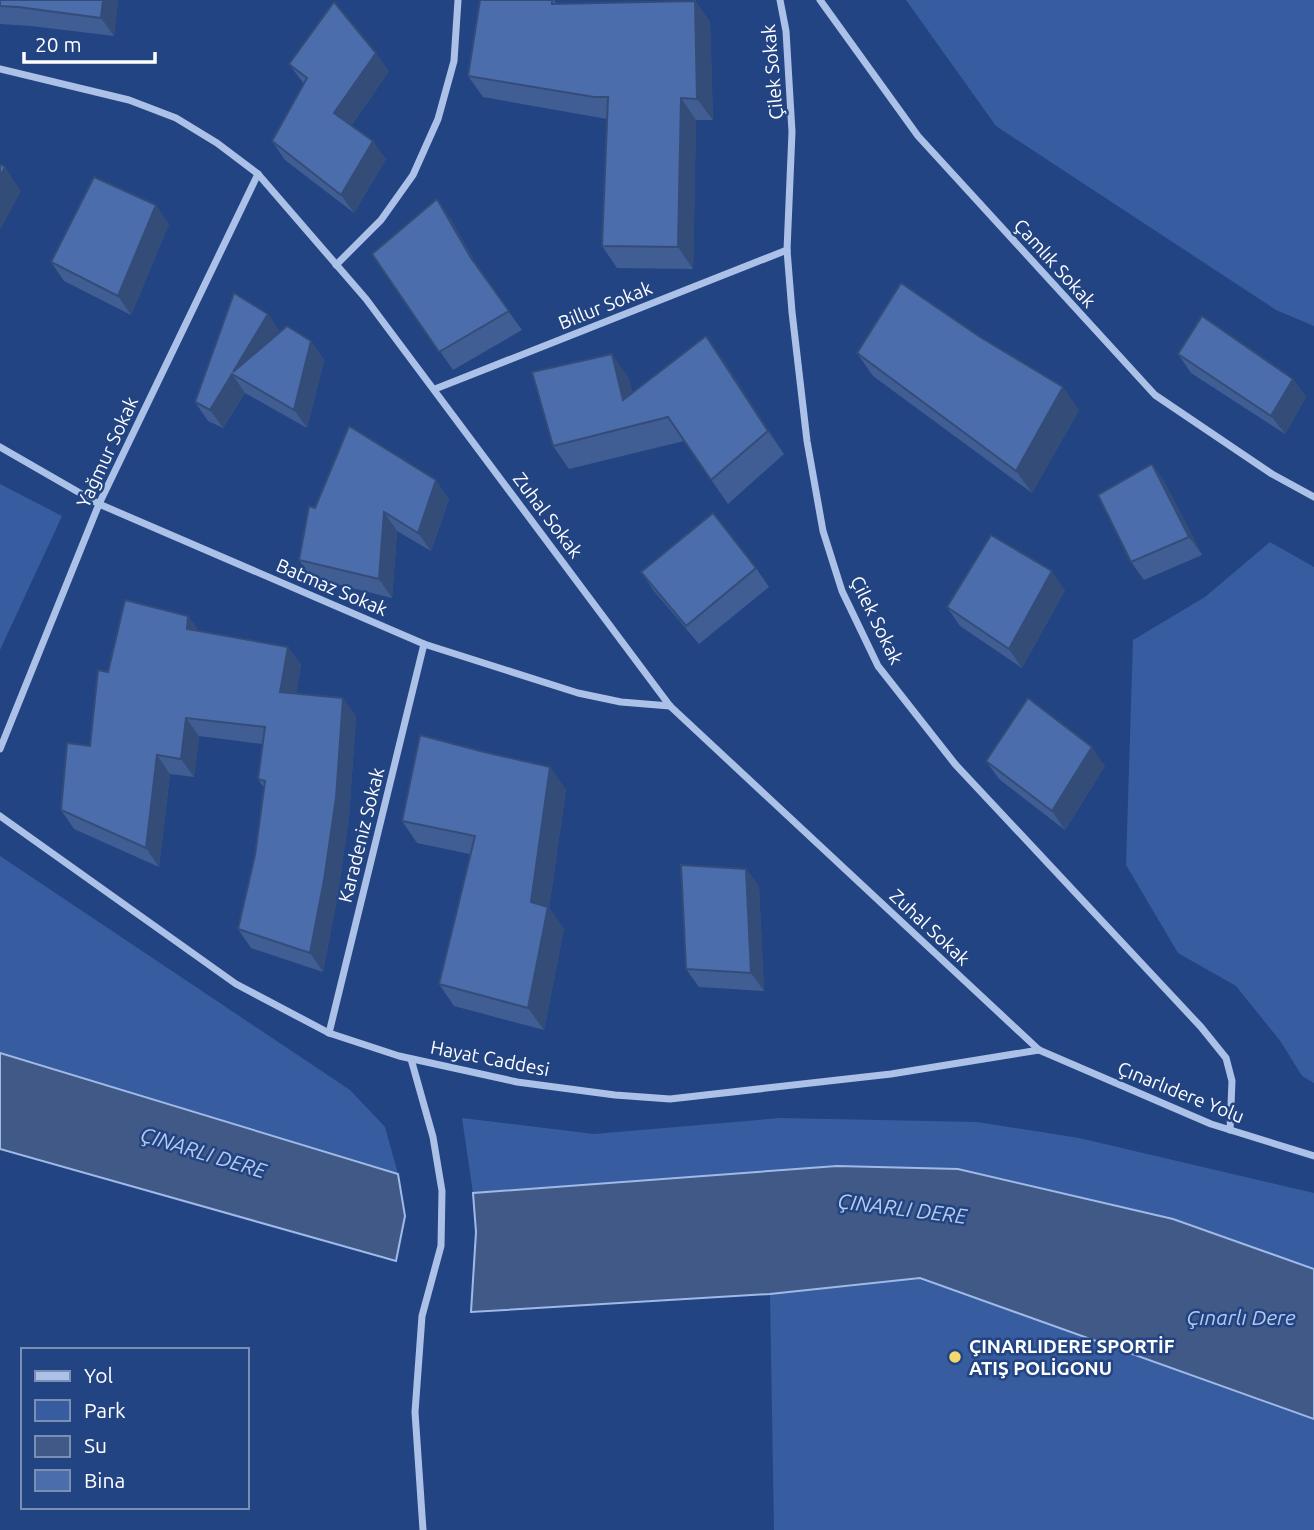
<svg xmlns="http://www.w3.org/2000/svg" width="1314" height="1530" viewBox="0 0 1314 1530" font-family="Ubuntu,sans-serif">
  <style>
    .green { fill: #385ca0 }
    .water { fill: #415987; stroke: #9fbae8; stroke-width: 2 }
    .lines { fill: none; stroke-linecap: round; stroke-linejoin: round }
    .street { stroke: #abc1e7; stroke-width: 7 }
    .wall { fill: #405e93 }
    .shaded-wall { fill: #344c78 }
    .building { fill: #4b6dab; stroke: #344c78; stroke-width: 2 }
    .poi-dot { fill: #f2d86e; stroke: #234482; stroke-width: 2.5 }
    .labels { text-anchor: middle; stroke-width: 5; stroke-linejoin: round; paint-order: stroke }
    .street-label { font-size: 19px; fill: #fff; stroke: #234482 }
    .poi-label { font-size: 19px; font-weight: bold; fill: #fff; stroke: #234482; text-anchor: start }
    .water-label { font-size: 21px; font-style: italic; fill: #b6cbef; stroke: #234482 }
  </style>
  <rect width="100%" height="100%" fill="#234482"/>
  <g class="green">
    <polygon points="906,0 1314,0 1314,326 1276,310 996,126"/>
    <polygon points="0,484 62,516 0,650"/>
    <polygon points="1270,542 1314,567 1314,1083 1302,1076 1281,1042 1236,986 1178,953 1126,865 1133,640 1205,597"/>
    <polygon points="0,856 350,1090 385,1127 398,1174 405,1216 0,1089"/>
    <polygon points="462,1118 594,1134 780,1118 977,1122 1079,1138 1314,1193 1314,1269 1173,1219 958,1169 837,1166 473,1193"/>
    <polygon points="920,1278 1314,1419 1314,1530 774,1530 770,1294"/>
  </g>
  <g class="water">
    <polygon points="0,1053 398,1174 405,1216 396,1261 0,1149"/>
    <polygon points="837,1166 958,1169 1173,1219 1314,1269 1314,1419 920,1278 770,1294 471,1312 476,1232 473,1193"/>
  </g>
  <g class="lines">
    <g class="street">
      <polyline points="780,0 786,31 792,132 787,250 792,312 807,441 823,531 842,591 878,666 955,764 1201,1027 1226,1058 1232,1081 1230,1130"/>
      <polyline points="820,0 918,136 1155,395 1272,474 1314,497"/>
      <polyline points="0,69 129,100 176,118 217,143 258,174 366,299 670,706 1039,1050 1211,1124 1314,1156"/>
      <polyline points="336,265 381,220 413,175 438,119 454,61 458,0"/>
      <polyline points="435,389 787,250"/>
      <polyline points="0,447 99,504 424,644 578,693 621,702 670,706"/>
      <polyline points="0,749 99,504 258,174"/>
      <polyline points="0,816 236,984 329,1033 399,1056 517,1082 615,1095 670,1099 891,1074 1039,1050"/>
      <polyline points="329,1033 424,644"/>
      <polyline points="411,1059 433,1137 442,1191 441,1246 422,1316 415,1412 423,1530"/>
    </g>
  </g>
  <g class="wall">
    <polygon points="0,0 118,0 114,36 31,26 0,24"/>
    <polygon points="480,0 554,0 557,4 695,1 710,22 713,120 696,120 693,269 617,268 602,246 607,119 483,97 468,76"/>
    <polygon points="289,64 389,71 351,126 386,159 354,213 285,160 272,141 304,84"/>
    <polygon points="450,218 482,274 522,330 453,370 372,254"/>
    <polygon points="169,224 131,315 64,281 51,262"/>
    <polygon points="268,314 280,332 311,341 324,360 307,428 245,393 223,428 208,421 195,402"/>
    <polygon points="706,336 784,454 728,504 684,441 569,469 553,446 629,378 632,393"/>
    <polygon points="857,353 1079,410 1032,493 873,376"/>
    <polygon points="1178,354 1293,379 1306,397 1285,434 1191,373"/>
    <polygon points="1152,464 1165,483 1202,555 1144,580 1131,562"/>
    <polygon points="449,499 431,551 397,531 392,598 312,578 299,560 315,508"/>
    <polygon points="756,568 769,587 699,644 654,591 641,572"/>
    <polygon points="1065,590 1022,668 960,626 947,607"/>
    <polygon points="188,616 199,631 288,647 301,665 296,694 356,716 349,817 337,899 323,972 251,948 238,929 255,855 264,788 258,779 263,744 199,736 194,777 170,774 159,867 74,829 61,810 90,746 108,672"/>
    <polygon points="986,761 1105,766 1065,830 999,779"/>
    <polygon points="566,789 549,908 564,929 544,1030 454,1006 439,984 470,854 417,843 402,821"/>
    <polygon points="746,869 759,887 764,991 699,987 686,969"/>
  </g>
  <g class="shaded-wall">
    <polygon points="103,0 118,0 114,36 101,18"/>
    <polygon points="695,1 710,22 713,120 697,99"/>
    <polygon points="376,53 389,71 347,132 334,113"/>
    <polygon points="681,98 696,120 693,269 678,247"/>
    <polygon points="373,141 386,159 354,213 341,195"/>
    <polygon points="5,167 21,191 0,230 0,176"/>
    <polygon points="437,199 450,218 484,277 471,258"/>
    <polygon points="156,205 169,224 131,315 118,296"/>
    <polygon points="268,314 281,333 233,372"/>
    <polygon points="706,336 723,359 784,454 768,431"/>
    <polygon points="311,341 324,360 307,428 294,410"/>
    <polygon points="612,354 629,378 640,423 623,400"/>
    <polygon points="232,374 245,393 223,428 210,410"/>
    <polygon points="1293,379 1306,397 1285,434 1271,416"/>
    <polygon points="1063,387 1079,410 1032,493 1016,471"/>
    <polygon points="1152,464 1165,483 1202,555 1189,537"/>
    <polygon points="436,480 449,499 431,551 418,533"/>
    <polygon points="384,512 397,531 392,598 379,579"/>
    <polygon points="1052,571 1065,590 1022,668 1009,649"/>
    <polygon points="188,616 201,634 187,629"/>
    <polygon points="288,647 301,665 293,711 280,692"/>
    <polygon points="343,698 356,716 349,817 337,899 323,972 310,953"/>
    <polygon points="186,718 199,736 194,777 181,759"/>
    <polygon points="1092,747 1105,766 1065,830 1052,811"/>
    <polygon points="157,755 170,774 159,867 146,848"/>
    <polygon points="550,767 566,789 549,908 564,929 544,1030 528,1008 531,902"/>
    <polygon points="746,869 759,887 764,991 751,973"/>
  </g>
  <g class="building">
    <polygon points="0,0 103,0 101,18 18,7 0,6"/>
    <polygon points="480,0 552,0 552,4 695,1 697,99 681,98 678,247 602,246 608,97 594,97 468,76"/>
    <polygon points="334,2 376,53 334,113 373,141 341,195 272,141 307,78 289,64"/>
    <polygon points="0,164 5,167 0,176"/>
    <polygon points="94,177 156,205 118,296 51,262"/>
    <polygon points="437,199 471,258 509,311 439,352 372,254"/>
    <polygon points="901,283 980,337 1063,387 1016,471 857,353"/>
    <polygon points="234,293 268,314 233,372 287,326 311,341 294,410 232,374 210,410 195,402"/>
    <polygon points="1202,316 1293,379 1271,416 1178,354"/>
    <polygon points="706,336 768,431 711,480 668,417 553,446 532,372 612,354 623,400"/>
    <polygon points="349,426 436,480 418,533 384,512 379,579 299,560 309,506 315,508"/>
    <polygon points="1152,464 1189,537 1131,562 1098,495"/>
    <polygon points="713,513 756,568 686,626 641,572"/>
    <polygon points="991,535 1052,571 1009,649 947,607"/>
    <polygon points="125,600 188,616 187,629 288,647 280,692 343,698 336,798 324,880 310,953 238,929 255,855 265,781 258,779 265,727 186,718 181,759 157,755 146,848 61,810 67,743 90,746 98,670 108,672"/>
    <polygon points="1028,698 1092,747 1052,811 986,761"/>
    <polygon points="420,735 484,752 550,767 531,902 548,907 528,1008 439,984 475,836 402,821"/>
    <polygon points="681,865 746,869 751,973 686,969"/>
  </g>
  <circle class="poi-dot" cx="955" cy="1357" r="7"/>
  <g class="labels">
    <g class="street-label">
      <text transform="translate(772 72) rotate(-95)" y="7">Çilek Sokak</text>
      <text transform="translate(1055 263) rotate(48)" y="7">Çamlık Sokak</text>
      <text transform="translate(605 305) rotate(-22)" y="7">Billur Sokak</text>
      <text transform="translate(107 452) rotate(-65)" y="7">Yağmur Sokak</text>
      <text transform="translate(548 515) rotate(53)" y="7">Zuhal Sokak</text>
      <text transform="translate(332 587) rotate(23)" y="7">Batmaz Sokak</text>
      <text transform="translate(877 620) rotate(64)" y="7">Çilek Sokak</text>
      <text transform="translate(361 835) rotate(-76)" y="7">Karadeniz Sokak</text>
      <text transform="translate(930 927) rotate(43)" y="7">Zuhal Sokak</text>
      <text transform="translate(490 1058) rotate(11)" y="7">Hayat Caddesi</text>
      <text transform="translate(1181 1092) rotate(22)" y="7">Çınarlıdere Yolu</text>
    </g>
    <g class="poi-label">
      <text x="969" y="1353">ÇINARLIDERE SPORTİF<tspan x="969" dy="22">ATIŞ POLİGONU</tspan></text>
    </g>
    <g class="water-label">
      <text transform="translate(203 1153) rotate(17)" y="7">ÇINARLI DERE</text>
      <text transform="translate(902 1209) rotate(7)" y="7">ÇINARLI DERE</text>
      <text x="1241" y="1325">Çınarlı Dere</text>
    </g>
  </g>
  <rect x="21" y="1348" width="228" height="161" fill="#234482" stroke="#7b8fb4" stroke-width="2"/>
  <rect x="35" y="1371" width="35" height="10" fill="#abc1e7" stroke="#7b8fb4" stroke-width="2"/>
  <text x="84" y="1383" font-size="21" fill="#ffffff">Yol</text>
  <rect x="35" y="1400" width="35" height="21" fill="#385ca0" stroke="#7b8fb4" stroke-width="2"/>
  <text x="84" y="1418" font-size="21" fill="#ffffff">Park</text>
  <rect x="35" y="1436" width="35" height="21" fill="#415987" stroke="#7b8fb4" stroke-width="2"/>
  <text x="84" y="1453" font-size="21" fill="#ffffff">Su</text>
  <rect x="35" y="1470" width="35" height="21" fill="#4b6dab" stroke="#7b8fb4" stroke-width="2"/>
  <text x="84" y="1488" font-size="21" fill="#ffffff">Bina</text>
  <path d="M24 52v10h131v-10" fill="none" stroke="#ffffff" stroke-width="3.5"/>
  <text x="35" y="52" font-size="21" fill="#ffffff" stroke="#234482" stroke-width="5" paint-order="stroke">20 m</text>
</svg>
